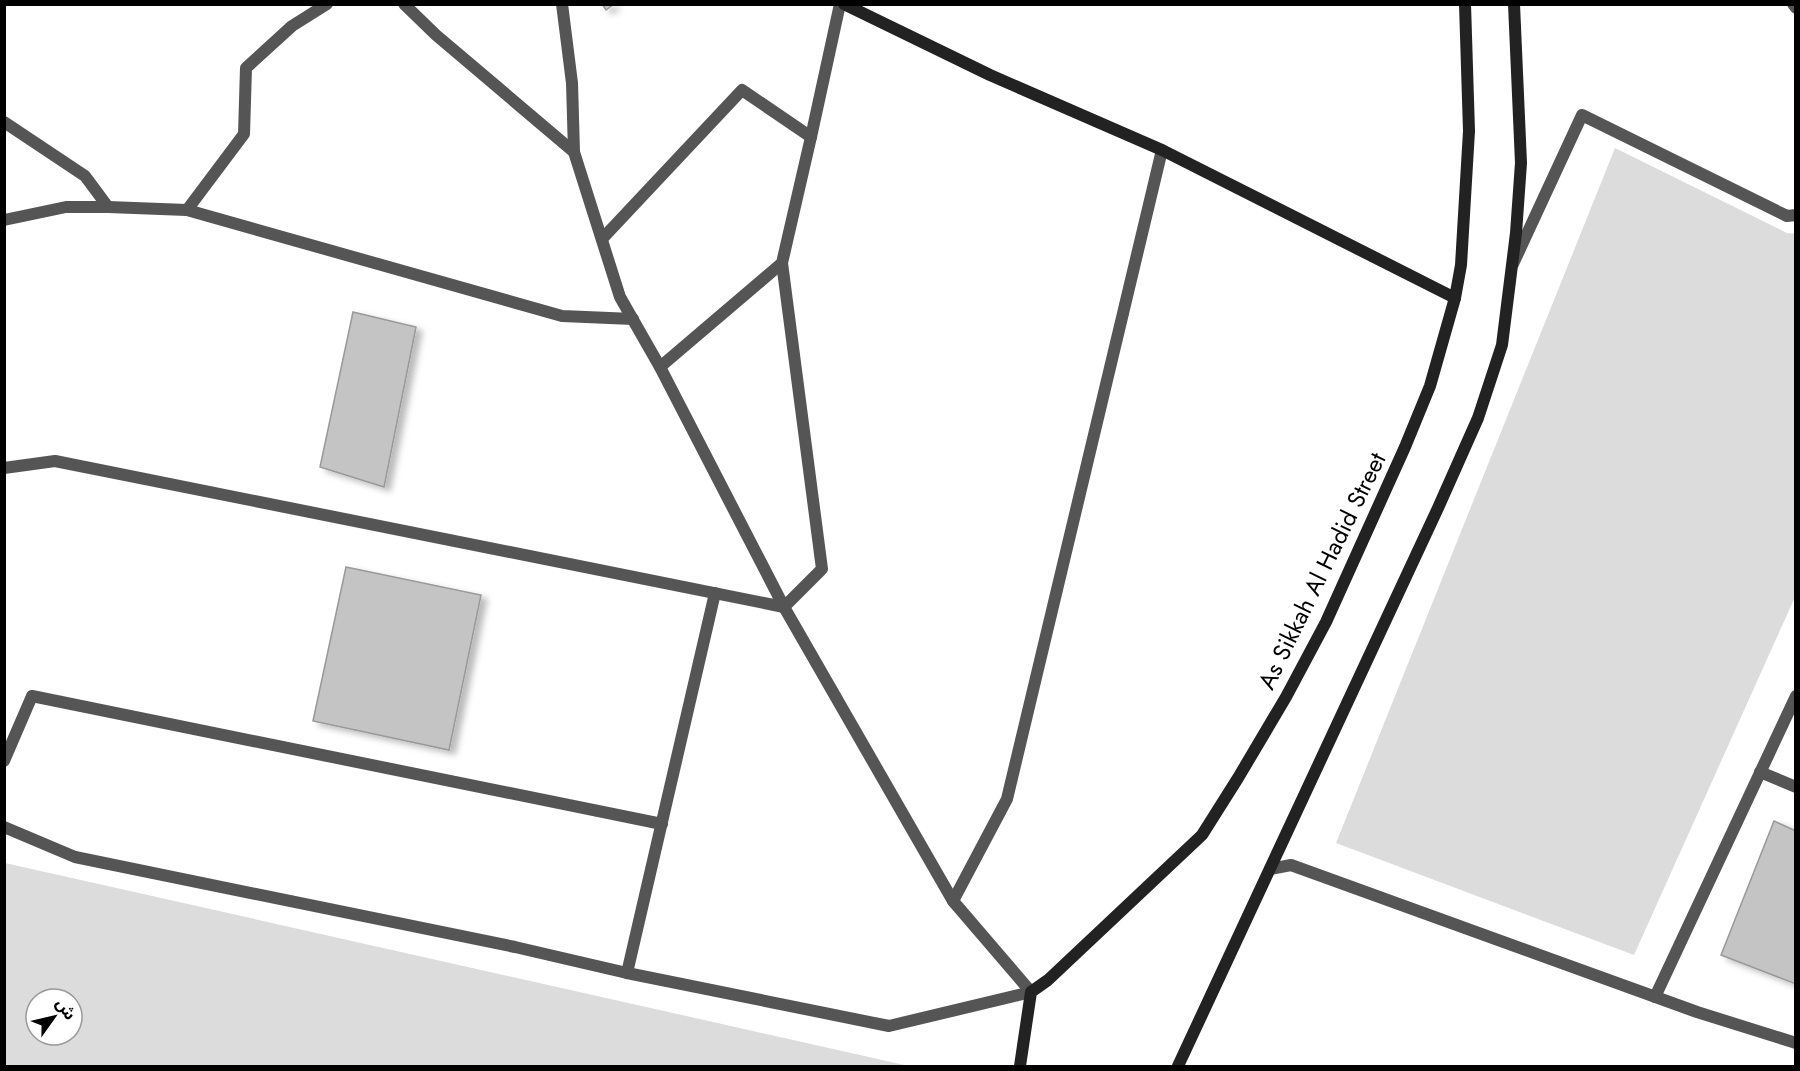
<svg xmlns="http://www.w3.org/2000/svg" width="1800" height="1071" viewBox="0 0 1800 1071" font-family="Jost,'Noto Sans Arabic',sans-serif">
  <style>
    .green { fill: #dcdcdc; fill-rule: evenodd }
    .building { fill: #c4c4c4; stroke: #999; stroke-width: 1.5; filter: url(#shadow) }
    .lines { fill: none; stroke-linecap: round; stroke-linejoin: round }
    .street { stroke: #555; stroke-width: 12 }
    .secondary { stroke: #222; stroke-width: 12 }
    .labels { text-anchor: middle; stroke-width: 4.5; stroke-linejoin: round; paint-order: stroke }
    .street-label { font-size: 24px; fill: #000; stroke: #fff }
  </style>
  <defs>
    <filter id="shadow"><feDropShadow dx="6" dy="4" stdDeviation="3" flood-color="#0004"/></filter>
  </defs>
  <rect width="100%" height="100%" fill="#fff"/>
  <g class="green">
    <polygon points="1615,148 1787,233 1796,234 1795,597 1634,955 1336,843"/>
    <path d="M5,863L909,1066H5ZM36,999H72V1035H36Z"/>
  </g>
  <g class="building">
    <polygon points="602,4 614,4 606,10"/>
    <polygon points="353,312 416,327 384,487 320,467"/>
    <polygon points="346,567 481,595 449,750 313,721"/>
    <polygon points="1774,821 1796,831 1796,984 1721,955"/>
  </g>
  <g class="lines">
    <g class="street">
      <polyline points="404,4 436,35 574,152"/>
      <polyline points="1793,4 1796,8"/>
      <polyline points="4,122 85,176 108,207"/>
      <polyline points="811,137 840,4"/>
      <polyline points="187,210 244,134 246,68 292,26 327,4"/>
      <polyline points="4,220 66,207 108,207 187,210 562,316 633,319"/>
      <polyline points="602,239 742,90 811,137 782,263 660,367"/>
      <polyline points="1513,264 1582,115 1787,216 1796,215"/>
      <polyline points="4,468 55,461 784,607 822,569 782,263"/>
      <polyline points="4,761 32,696 662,824"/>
      <polyline points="1760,772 1796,787"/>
      <polyline points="4,827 75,857 515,947 627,973 889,1026 1031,992 953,901 784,607 660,367 620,297 574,152 572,83 562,4"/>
      <polyline points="1270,869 1291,865 1697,1012 1796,1043"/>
      <polyline points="953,901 1007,799 1162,150"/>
      <polyline points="627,973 715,593"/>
      <polyline points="1655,997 1796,696"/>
    </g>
    <g class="secondary">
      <polyline points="844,4 990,75 1162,150 1455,298"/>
      <polyline points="1020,1066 1031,992 1048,980 1202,835 1238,778 1286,697 1326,622 1405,447 1430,386 1455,298 1461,265 1469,131 1465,4"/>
      <polyline points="1178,1066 1438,508 1478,418 1502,345 1516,233 1521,163 1514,4"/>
    </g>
  </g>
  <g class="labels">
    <g class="street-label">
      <text transform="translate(1322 571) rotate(-64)" y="8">As Sikkah Al Hadid Street</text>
    </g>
  </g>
  <rect width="1800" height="1071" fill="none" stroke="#000000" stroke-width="12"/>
  <g transform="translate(54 1017) rotate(56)"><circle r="28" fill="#ffffff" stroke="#999999" stroke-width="1.5"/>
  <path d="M0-4.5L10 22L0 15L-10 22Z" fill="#000000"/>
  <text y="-9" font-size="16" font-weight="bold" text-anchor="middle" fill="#000000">ش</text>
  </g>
</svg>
